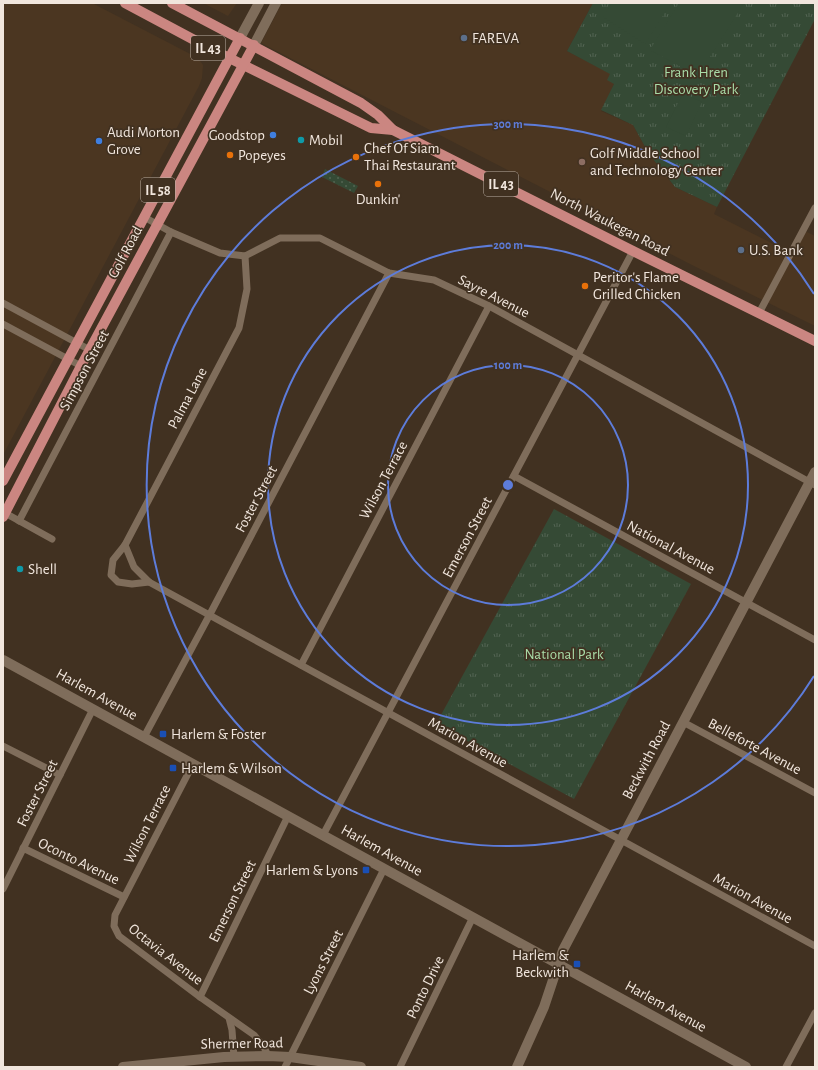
<svg xmlns="http://www.w3.org/2000/svg" width="818" height="1070" viewBox="0 0 818 1070" font-family="'Alegreya Sans',sans-serif">
  <style>
    .built { fill: #4b3621 }
    .grass { fill: url(#grass-dots) }
    .park { fill: url(#park-tufts) }
    .garden { fill: #354a35 }
    .lines { fill: none; stroke-linecap: round; stroke-linejoin: round }
    .street { stroke: #7f6d5b; stroke-width: 7 }
    .secondary { stroke: #7f6d5b; stroke-width: 10 }
    .primary { stroke: #cb8681; stroke-width: 10 }
    .ring { fill: none; stroke: #5d7cda; stroke-width: 2 }
    .service-dot { fill: #5c6f8a; stroke: #413121; stroke-width: 1.5 }
    .shop-dot { fill: #3f7fe0; stroke: #413121; stroke-width: 1.5 }
    .culture-dot { fill: #0f9aa8; stroke: #413121; stroke-width: 1.5 }
    .food-dot { fill: #e8710a; stroke: #413121; stroke-width: 1.5 }
    .education-dot { fill: #8d6e63; stroke: #413121; stroke-width: 1.5 }
    .transit-dot { fill: #1a4fb4; stroke: #413121; stroke-width: 1.5 }
    .labels { text-anchor: middle; stroke-width: 3.5; stroke-linejoin: round; paint-order: stroke }
    .shield { fill: #413121; stroke: #bcb0a5; stroke-width: 1 }
    .shield-label { font-size: 14px; font-weight: bold; fill: #f1e6dd }
    .poi-label { font-size: 15px; fill: #f1e6dd; stroke: #413121; text-anchor: start }
    .park-label { font-size: 15px; fill: #a9dca8; stroke: #413121 }
    .street-label { font-size: 15px; fill: #f1e6dd; stroke: #413121 }
    .centre { fill: #5d7cda; stroke: #413121; stroke-width: 2 }
    .ring-label { font-size: 12px; text-anchor: middle; font-weight: bold; fill: #5d7cda; stroke: #413121; stroke-width: 3.5; stroke-linejoin: round; paint-order: stroke }
  </style>
  <defs>
    <pattern id="grass-dots" width="8" height="8" patternUnits="userSpaceOnUse"><rect width="8" height="8" fill="#354a35"/><path d="M2 2h.1M6 6h.1" fill="none" stroke="#536452" stroke-width="1.8" stroke-linecap="round"/></pattern>
    <pattern id="park-tufts" width="24" height="20" patternUnits="userSpaceOnUse"><rect width="24" height="20" fill="#354a35"/><path d="M3 7l-1-3M5 7V3M7 7l1-3M15 17l-1-3M17 17v-4M19 17l1-3" fill="none" stroke="#536452"/></pattern>
  </defs>
  <rect width="100%" height="100%" fill="#413121"/>
  <g class="built">
    <polygon points="3,3 92,3 198,58 203,65 202,78 199,86 3,455"/>
    <polygon points="203,3 237,3 228,16"/>
    <polygon points="282,3 593,3 567,51 611,74 614,84 601,111 633,125 649,154 675,187 717,207 714,214 793,254 805,231 815,236 815,326 688,263 261,43"/>
  </g>
  <polygon class="grass" points="325,169 358,186 354,193 322,177"/>
  <g class="park">
    <polygon points="593,3 815,3 815,19 717,207 675,187 649,154 633,125 601,110 614,84 607,80 610,74 567,51"/>
    <polygon points="554,509 691,584 574,799 436,724"/>
  </g>
  <g class="garden">
    <polygon points="612,3 671,3 645,44 603,17"/>
    <polygon points="679,3 744,3 698,76 650,50"/>
    <polygon points="683,93 702,102 686,136 666,127"/>
  </g>
  <g class="lines">
    <g class="street">
      <polyline points="144,217 171,232 220,253 245,256 280,238 320,238 389,273 434,280 489,306 815,485"/>
      <polyline points="3,303 90,350"/>
      <polyline points="759,313 815,208"/>
      <polyline points="3,324 81,366"/>
      <polyline points="514,476 815,640"/>
      <polyline points="5,513 52,539"/>
      <polyline points="19,521 171,232"/>
      <polyline points="125,545 134,567 149,582 815,946"/>
      <polyline points="149,582 132,584 118,582 111,575 113,560 125,545 239,328 247,289 245,256"/>
      <polyline points="301,665 489,306"/>
      <polyline points="683,722 815,793"/>
      <polyline points="144,737 209,616 389,273"/>
      <polyline points="3,746 60,775"/>
      <polyline points="193,764 115,915 114,926 119,936 200,997 254,1035 264,1047 268,1056"/>
      <polyline points="323,835 633,251"/>
      <polyline points="23,848 124,897"/>
      <polyline points="3,889 93,709"/>
      <polyline points="200,997 288,816"/>
      <polyline points="229,1018 232,1030 234,1057"/>
      <polyline points="285,1067 384,869"/>
      <polyline points="400,1067 473,917"/>
      <polyline points="786,1067 815,1013"/>
    </g>
    <g class="secondary">
      <polyline points="240,38 259,3"/>
      <polyline points="254,45 276,3"/>
      <polyline points="3,660 746,1067"/>
      <polyline points="123,1067 224,1057 268,1056 290,1057 361,1067"/>
      <polyline points="517,1067 544,1007 563,950 815,472"/>
    </g>
    <g class="primary">
      <polyline points="125,3 213,50 371,128 393,130"/>
      <polyline points="172,3 361,103 378,115 393,130 633,251 815,341"/>
      <polyline points="3,481 240,38"/>
      <polyline points="3,517 81,366 254,45"/>
    </g>
  </g>
  <g class="ring">
    <circle cx="508" cy="485" r="120"/>
    <circle cx="508" cy="485" r="240"/>
    <path d="M814 676A361 361 0 1 1 814 294"/>
  </g>
  <g class="service-dot">
    <circle cx="464" cy="38" r="4"/>
    <circle cx="741" cy="250" r="4"/>
  </g>
  <g class="shop-dot">
    <circle cx="273" cy="135" r="4"/>
    <circle cx="99" cy="141" r="4"/>
  </g>
  <g class="culture-dot">
    <circle cx="301" cy="140" r="4"/>
    <circle cx="20" cy="569" r="4"/>
  </g>
  <g class="food-dot">
    <circle cx="230" cy="155" r="4"/>
    <circle cx="356" cy="157" r="4"/>
    <circle cx="378" cy="184" r="4"/>
    <circle cx="585" cy="286" r="4"/>
  </g>
  <circle class="education-dot" cx="582" cy="162" r="4"/>
  <g class="transit-dot">
    <rect x="159" y="730" width="8" height="8" rx="2"/>
    <rect x="169" y="764" width="8" height="8" rx="2"/>
    <rect x="362" y="866" width="8" height="8" rx="2"/>
    <rect x="573" y="960" width="8" height="8" rx="2"/>
  </g>
  <g class="labels">
    <g class="shield">
      <rect x="191" y="36" width="34" height="24" rx="3"/>
      <rect x="484" y="172" width="34" height="24" rx="3"/>
      <rect x="141" y="178" width="34" height="24" rx="3"/>
    </g>
    <g class="shield-label">
      <text x="208" y="53">IL 43</text>
      <text x="501" y="189">IL 43</text>
      <text x="158" y="195">IL 58</text>
    </g>
    <g class="poi-label">
      <text x="472" y="43">FAREVA</text>
      <text x="107" y="137">Audi Morton<tspan x="107" dy="17">Grove</tspan></text>
      <text x="265" y="140" text-anchor="end">Goodstop</text>
      <text x="309" y="145">Mobil</text>
      <text x="364" y="153">Chef Of Siam<tspan x="364" dy="17">Thai Restaurant</tspan></text>
      <text x="590" y="158">Golf Middle School<tspan x="590" dy="17">and Technology Center</tspan></text>
      <text x="238" y="160">Popeyes</text>
      <text x="378" y="204" text-anchor="middle">Dunkin'</text>
      <text x="749" y="255">U.S. Bank</text>
      <text x="593" y="282">Peritor's Flame<tspan x="593" dy="17">Grilled Chicken</tspan></text>
      <text x="28" y="574">Shell</text>
      <text x="171" y="739">Harlem &amp; Foster</text>
      <text x="181" y="773">Harlem &amp; Wilson</text>
      <text x="358" y="875" text-anchor="end">Harlem &amp; Lyons</text>
      <text x="569" y="960" text-anchor="end">Harlem &amp;<tspan x="569" dy="17">Beckwith</tspan></text>
    </g>
    <g class="park-label">
      <text x="696" y="77">Frank Hren<tspan x="696" dy="17">Discovery Park</tspan></text>
      <text x="564" y="659">National Park</text>
    </g>
    <g class="street-label">
      <text transform="translate(610 222) rotate(27)" y="5">North Waukegan Road</text>
      <text transform="translate(125 252) rotate(-62)" y="5">Golf Road</text>
      <text transform="translate(494 296) rotate(27)" y="5">Sayre Avenue</text>
      <text transform="translate(84 370) rotate(-62)" y="5">Simpson Street</text>
      <text transform="translate(187 398) rotate(-62)" y="5">Palma Lane</text>
      <text transform="translate(383 480) rotate(-62)" y="5">Wilson Terrace</text>
      <text transform="translate(256 499) rotate(-62)" y="5">Foster Street</text>
      <text transform="translate(467 537) rotate(-62)" y="5">Emerson Street</text>
      <text transform="translate(671 547) rotate(28)" y="5">National Avenue</text>
      <text transform="translate(97 694) rotate(29)" y="5">Harlem Avenue</text>
      <text transform="translate(468 742) rotate(29)" y="5">Marion Avenue</text>
      <text transform="translate(755 746) rotate(28)" y="5">Belleforte Avenue</text>
      <text transform="translate(646 760) rotate(-62)" y="5">Beckwith Road</text>
      <text transform="translate(37 793) rotate(-63)" y="5">Foster Street</text>
      <text transform="translate(147 824) rotate(-63)" y="5">Wilson Terrace</text>
      <text transform="translate(382 850) rotate(29)" y="5">Harlem Avenue</text>
      <text transform="translate(79 861) rotate(26)" y="5">Oconto Avenue</text>
      <text transform="translate(753 898) rotate(29)" y="5">Marion Avenue</text>
      <text transform="translate(232 901) rotate(-64)" y="5">Emerson Street</text>
      <text transform="translate(166 954) rotate(38)" y="5">Octavia Avenue</text>
      <text transform="translate(323 962) rotate(-63)" y="5">Lyons Street</text>
      <text transform="translate(425 987) rotate(-64)" y="5">Ponto Drive</text>
      <text transform="translate(666 1006) rotate(29)" y="5">Harlem Avenue</text>
      <text transform="translate(242 1043) rotate(-1)" y="5">Shermer Road</text>
    </g>
  </g>
  <circle cx="508" cy="485" r="6" class="centre"/>
  <g class="ring-label">
    <text x="508" y="128">300 m</text>
    <text x="508" y="249">200 m</text>
    <text x="508" y="369">100 m</text>
  </g>
  <rect width="818" height="1070" fill="none" stroke="#f1e6dd" stroke-width="8"/>
</svg>
